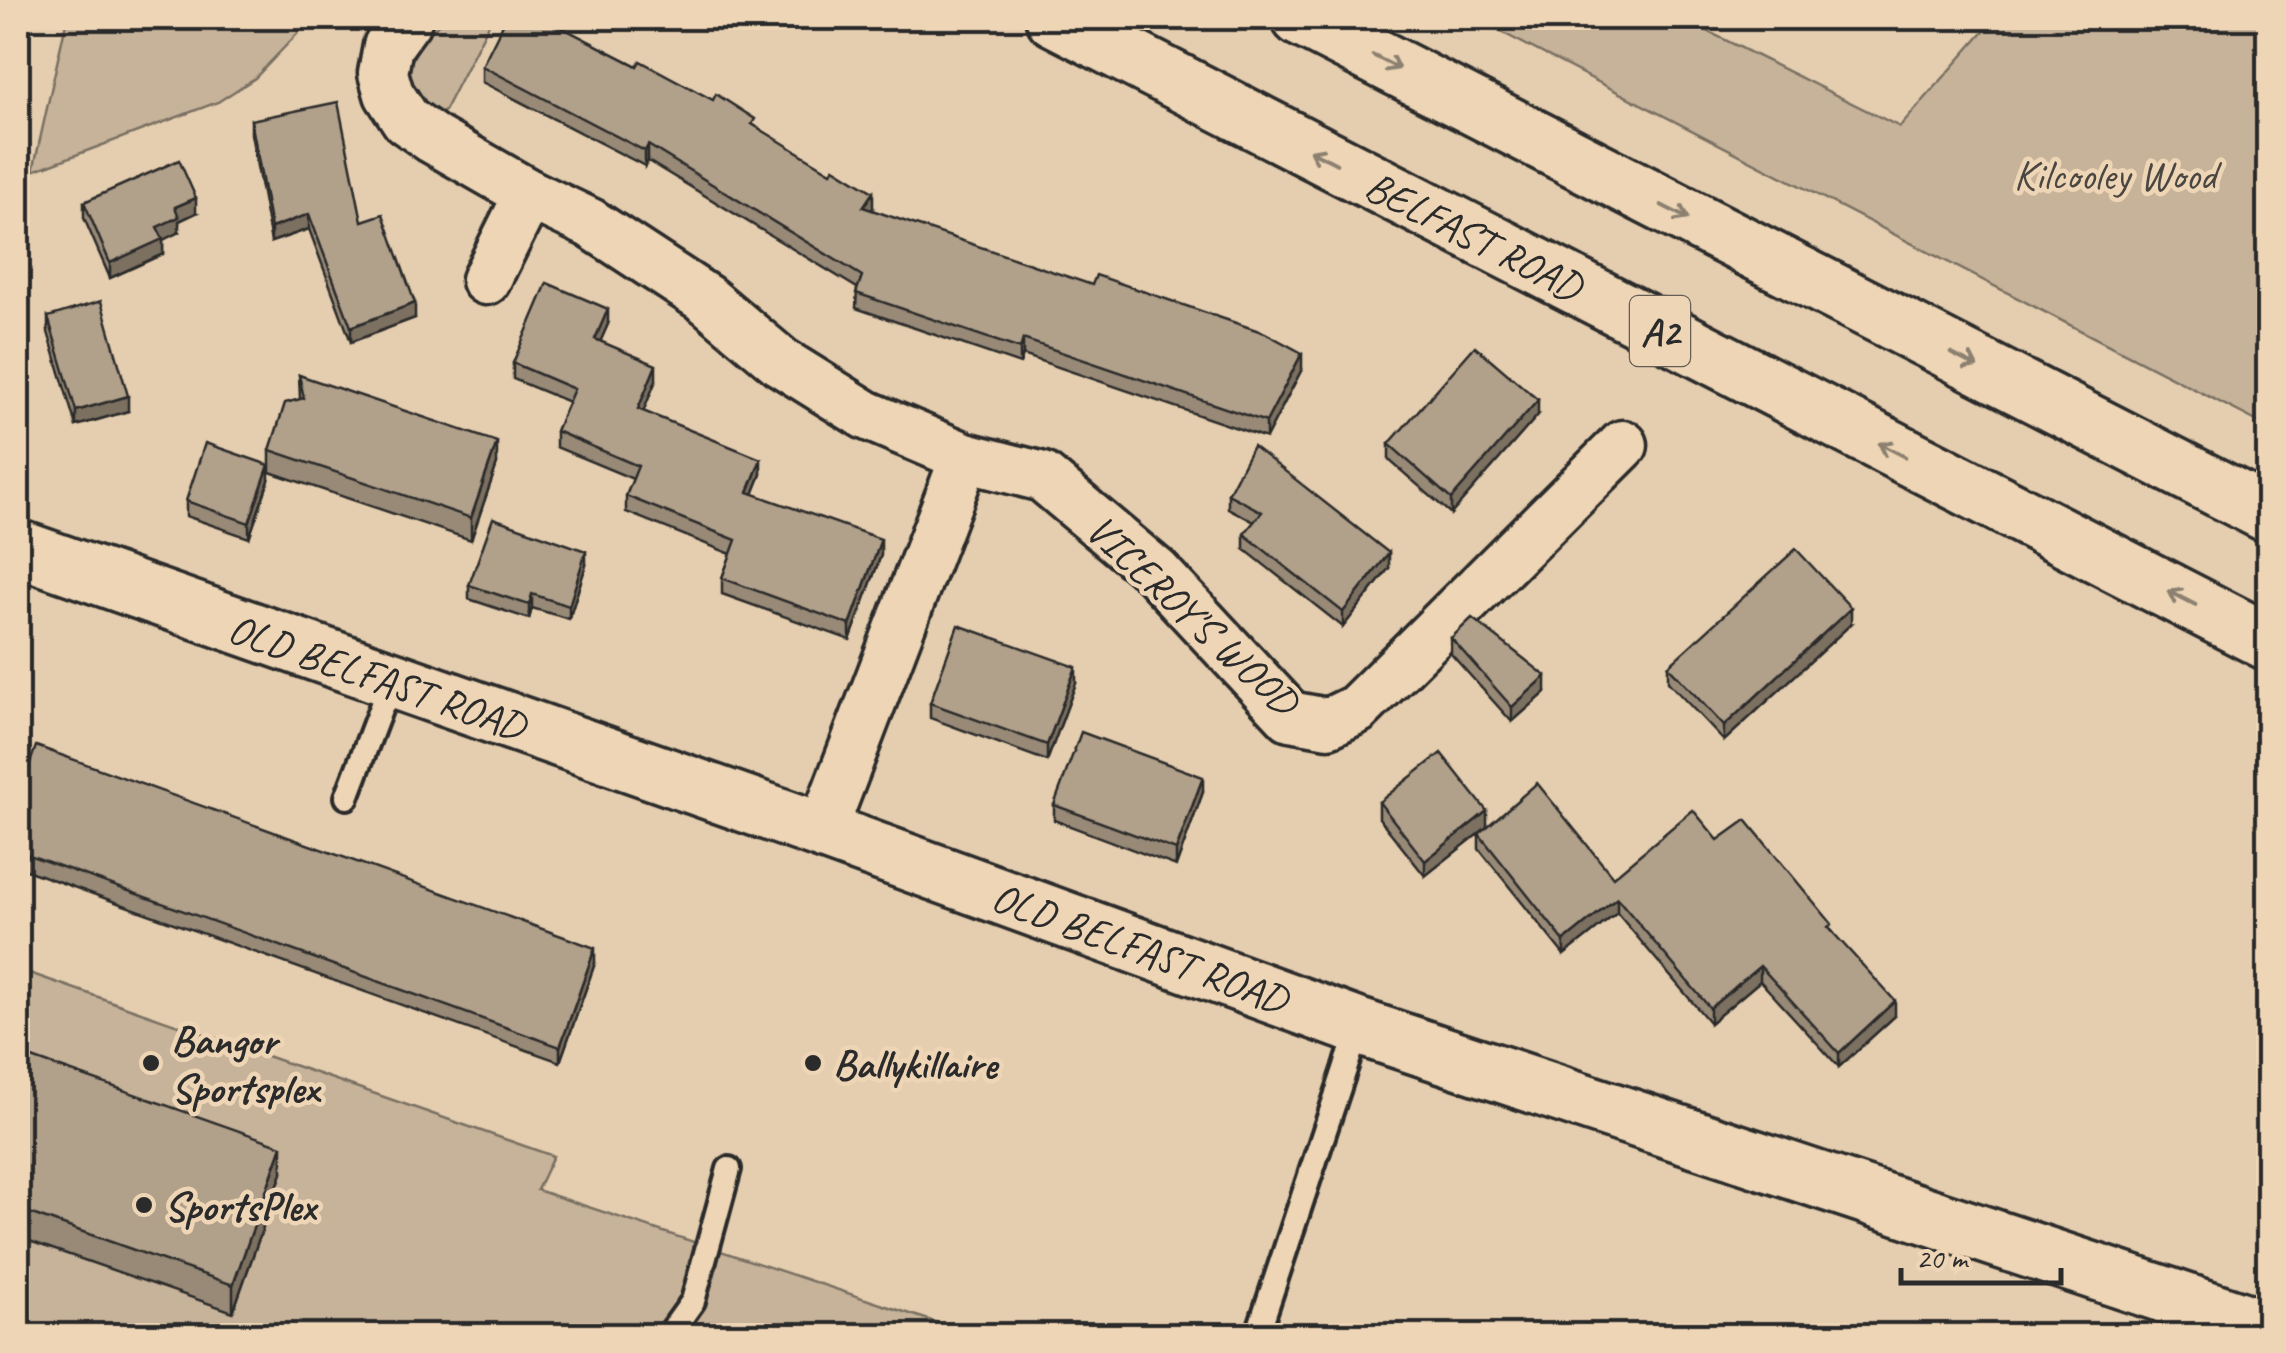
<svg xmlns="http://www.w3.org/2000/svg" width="2286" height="1353" viewBox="0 0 2286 1353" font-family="Caveat,sans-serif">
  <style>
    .green { fill: #c7b39a; stroke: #796f62; stroke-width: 2.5 }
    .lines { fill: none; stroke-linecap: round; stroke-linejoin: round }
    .service-casing { stroke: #2b2b2b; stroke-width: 30 }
    .minor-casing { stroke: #2b2b2b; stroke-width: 55 }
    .tertiary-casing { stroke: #2b2b2b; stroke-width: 62 }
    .trunk-casing { stroke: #2b2b2b; stroke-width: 62 }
    .service { stroke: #edd5b5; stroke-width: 22 }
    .minor { stroke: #edd5b5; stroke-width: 48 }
    .tertiary { stroke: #edd5b5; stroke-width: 55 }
    .trunk { stroke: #edd5b5; stroke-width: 55 }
    .wall { fill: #988a77; stroke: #2b2b2b; stroke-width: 2.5 }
    .shaded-wall { fill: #7c7061; stroke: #2b2b2b; stroke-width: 2.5 }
    .building { fill: #b1a08a; stroke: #2b2b2b; stroke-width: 2.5 }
    .oneway { stroke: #8c8070 }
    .poi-dot { fill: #2b2b2b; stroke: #edd5b5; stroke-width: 4 }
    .labels { text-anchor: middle; stroke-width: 9; stroke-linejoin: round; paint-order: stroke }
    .shield { fill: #edd5b5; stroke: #655e54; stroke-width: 2.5 }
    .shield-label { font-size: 40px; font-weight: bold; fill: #2b2b2b }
    .park-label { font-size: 42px; fill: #4a4641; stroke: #edd5b5 }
    .street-label { font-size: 42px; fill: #2b2b2b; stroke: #edd5b5 }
    .poi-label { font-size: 42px; font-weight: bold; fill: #2b2b2b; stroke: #edd5b5; text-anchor: start }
  </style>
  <rect width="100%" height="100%" fill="#e5ceaf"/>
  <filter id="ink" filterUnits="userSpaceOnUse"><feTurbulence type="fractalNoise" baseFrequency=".01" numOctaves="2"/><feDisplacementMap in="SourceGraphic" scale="20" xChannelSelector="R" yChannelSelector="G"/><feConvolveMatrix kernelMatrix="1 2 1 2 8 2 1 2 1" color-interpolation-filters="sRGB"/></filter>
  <g filter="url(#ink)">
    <g class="green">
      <polygon points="67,18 269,18 300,31 255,78 218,102 33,171"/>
      <path d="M444,18H492L439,121C386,87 410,53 444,18Z"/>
      <polygon points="1474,18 1681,18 1900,127 1996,18 2268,18 2268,427"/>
      <polygon points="18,969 553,1156 537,1190 974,1335 18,1336"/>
    </g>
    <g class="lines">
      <g class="service-casing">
        <g id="service">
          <polyline points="347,797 391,681"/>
          <polyline points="668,1336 693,1301 729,1169"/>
          <polyline points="1257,1336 1359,1027"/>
        </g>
      </g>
      <g class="minor-casing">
        <g id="minor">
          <polyline points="407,20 388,46 383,73 389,94 406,120 433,139 529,194 590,223 706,299 781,362 866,415 965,457 1043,477 1156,572 1290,716 1328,723 1357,709 1623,445"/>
          <polyline points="486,280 529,194"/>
          <polyline points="822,831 965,457"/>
        </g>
      </g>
      <g class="tertiary-casing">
        <polyline id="tertiary" points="18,548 822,831 1359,1027 2268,1329"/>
      </g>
      <g class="trunk-casing">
        <g id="trunk">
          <polyline points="1054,18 2268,642"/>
          <polyline points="1300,18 2268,514"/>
        </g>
      </g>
      <use href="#service" class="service"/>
      <use href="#minor" class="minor"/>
      <use href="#tertiary" class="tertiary"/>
      <use href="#trunk" class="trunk"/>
    </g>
    <g class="wall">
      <polygon points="557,25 755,126 873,208 871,210 1302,369 1266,438 1023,355 1020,364 856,308 857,288 648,161 645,166 482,82 482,66"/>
      <polygon points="251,120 362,221 415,318 351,342 309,229 271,242 251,134"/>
      <polygon points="84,202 196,213 179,221 179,232 163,240 163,254 110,278 84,218"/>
      <polygon points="48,317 128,411 76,426 48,332"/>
      <polygon points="608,324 600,341 656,380 643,411 761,474 753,494 881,555 850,640 722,594 722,578 731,554 626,512 626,496 633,479 556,447 556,431 569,402 513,379 513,363"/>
      <polygon points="299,375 497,464 471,540 270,472 270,450 300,399"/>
      <polygon points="1538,415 1451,514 1389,460 1389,444"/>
      <polygon points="269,480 249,538 186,516 186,501"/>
      <polygon points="1228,494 1389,568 1343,627 1244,549 1244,534 1254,522 1228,508"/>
      <polygon points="586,565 569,619 532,608 529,619 469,599 469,585"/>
      <polygon points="1851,624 1724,741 1668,682 1668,666"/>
      <polygon points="1451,638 1546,692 1512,722 1451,654"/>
      <polygon points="1076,683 1047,761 930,718 930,703"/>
      <polygon points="1203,792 1176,866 1054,820 1054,805"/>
      <polygon points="18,797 595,963 560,1062 18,867"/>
      <polygon points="1379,802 1487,827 1425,876 1379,818"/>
      <polygon points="1479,834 1613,877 1718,840 1832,931 1895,1016 1839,1067 1760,981 1710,1023 1617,913 1564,955 1479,849"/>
      <polygon points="18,1053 282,1173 233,1312 18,1237"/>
    </g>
    <g class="shaded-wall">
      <polygon points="648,145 648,161 645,166 645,151"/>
      <polygon points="873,192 873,208 863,222 863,207"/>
      <polygon points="196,198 196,213 179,221 179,232 163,240 163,254 110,278 110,263 157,227 175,207"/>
      <polygon points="309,214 309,229 271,242 271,228"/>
      <polygon points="415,303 415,318 351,342 351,327"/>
      <polygon points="608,309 608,324 595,354 595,339"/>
      <polygon points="1023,339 1023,355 1020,364 1020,349"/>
      <polygon points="1302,353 1302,369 1266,438 1266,422"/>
      <polygon points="656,365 656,380 638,425 638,409"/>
      <polygon points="128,396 128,411 76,426 76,411"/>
      <polygon points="1538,400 1538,415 1451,514 1451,499"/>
      <polygon points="497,442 497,464 471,540 471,518"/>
      <polygon points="761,459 761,474 748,507 748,492"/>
      <polygon points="269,465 269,480 249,538 249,523"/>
      <polygon points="881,539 881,555 850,640 850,625"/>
      <polygon points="586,551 586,565 569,619 569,606"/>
      <polygon points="1389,553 1389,568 1343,627 1343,612"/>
      <polygon points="532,594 532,608 529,619 529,605"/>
      <polygon points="1851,608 1851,624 1724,741 1724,726"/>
      <polygon points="25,654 25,670 18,689 18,673"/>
      <polygon points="1076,667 1076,683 1047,761 1047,745"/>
      <polygon points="1546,676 1546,692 1512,722 1512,707"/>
      <polygon points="1203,777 1203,792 1176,866 1176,850"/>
      <polygon points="1487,811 1487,827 1425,876 1425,861"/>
      <polygon points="1617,898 1617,913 1564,955 1564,941"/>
      <polygon points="595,948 595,963 560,1062 560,1047"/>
      <polygon points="1760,966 1760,981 1710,1023 1710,1008"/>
      <polygon points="1895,1001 1895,1016 1839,1067 1839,1053"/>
      <polygon points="282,1146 282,1173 233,1312 233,1285"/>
    </g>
    <g class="building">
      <polygon points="506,18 557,18 555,24 637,66 640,61 713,100 716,94 755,119 752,124 791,148 831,172 834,168 873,192 863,207 1092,285 1096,275 1265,333 1302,353 1266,422 1023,339 1020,349 856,293 862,276 648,145 645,151 482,66"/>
      <polygon points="338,102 362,221 383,214 415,303 351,327 309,214 271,228 251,120"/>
      <polygon points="179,160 196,198 175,207 179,217 157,227 163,239 110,263 84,202"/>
      <polygon points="547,283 608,309 595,339 656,365 638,409 761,459 748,492 881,539 850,625 722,578 736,540 626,496 638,466 556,431 574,389 513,363"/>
      <polygon points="101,301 128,396 76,411 48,317"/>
      <polygon points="1475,346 1538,400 1451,499 1389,444"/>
      <polygon points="299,375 497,442 471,518 270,450 285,403 304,398"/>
      <polygon points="205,443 269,465 249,523 186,501"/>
      <polygon points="1253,446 1389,553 1343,612 1244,534 1262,512 1228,494"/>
      <polygon points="493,518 586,551 569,606 532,594 529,605 469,585"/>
      <polygon points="1796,549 1851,608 1724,726 1668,666"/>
      <polygon points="1472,618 1546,676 1512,707 1451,638"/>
      <polygon points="958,625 1076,667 1047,745 930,703"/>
      <polygon points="18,652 25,654 18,673"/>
      <polygon points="1081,732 1203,777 1176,850 1054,805"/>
      <polygon points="36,746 595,948 560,1047 18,851 18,797"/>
      <polygon points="1441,753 1487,811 1425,861 1379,802"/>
      <polygon points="1537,783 1613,877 1693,810 1718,840 1746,820 1832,924 1828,927 1895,1001 1839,1053 1760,966 1710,1008 1617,898 1564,941 1479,834"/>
      <polygon points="18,1053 282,1146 233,1285 18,1209"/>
    </g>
    <defs><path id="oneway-shaft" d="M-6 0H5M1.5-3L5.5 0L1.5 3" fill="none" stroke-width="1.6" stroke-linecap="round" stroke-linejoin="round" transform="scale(2.5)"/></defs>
    <g class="oneway">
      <use href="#oneway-shaft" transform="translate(1386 62) rotate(27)"/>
      <use href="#oneway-shaft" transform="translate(1323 157) rotate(-153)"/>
      <use href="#oneway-shaft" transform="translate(1675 212) rotate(27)"/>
      <use href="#oneway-shaft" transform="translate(1964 360) rotate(27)"/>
      <use href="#oneway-shaft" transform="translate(1892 450) rotate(-153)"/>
      <use href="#oneway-shaft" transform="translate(2182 598) rotate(-153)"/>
    </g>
  </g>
  <g class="poi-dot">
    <circle cx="151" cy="1063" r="10"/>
    <circle cx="813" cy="1063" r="10"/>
    <circle cx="144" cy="1205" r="10"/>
  </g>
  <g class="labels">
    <rect class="shield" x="1630" y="296" width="60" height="70" rx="8"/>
    <g class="shield-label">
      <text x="1660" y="345">A2</text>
    </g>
    <g class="park-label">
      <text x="2115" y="189">Kilcooley Wood</text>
    </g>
    <g class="street-label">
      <text transform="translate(1474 235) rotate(27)" y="15">BELFAST ROAD</text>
      <text transform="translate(1193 614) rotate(43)" y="15">VICEROY'S WOOD</text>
      <text transform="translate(377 676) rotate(19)" y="15">OLD BELFAST ROAD</text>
      <text transform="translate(1140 947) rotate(20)" y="15">OLD BELFAST ROAD</text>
    </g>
    <g class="poi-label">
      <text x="171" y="1054">Bangor<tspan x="171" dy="48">Sportsplex</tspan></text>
      <text x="833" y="1078">Ballykillaire</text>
      <text x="164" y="1220">SportsPlex</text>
    </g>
  </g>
  <rect width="2286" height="1353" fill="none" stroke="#edd5b5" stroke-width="60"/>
  <rect x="30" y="30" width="2226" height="1293" fill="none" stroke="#2b2b2b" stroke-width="4" filter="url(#ink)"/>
  <path d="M1901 1268v15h160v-15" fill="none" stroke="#2b2b2b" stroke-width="5"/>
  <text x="1916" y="1268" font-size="30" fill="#2b2b2b" stroke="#edd5b5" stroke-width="8" paint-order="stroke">20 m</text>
</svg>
